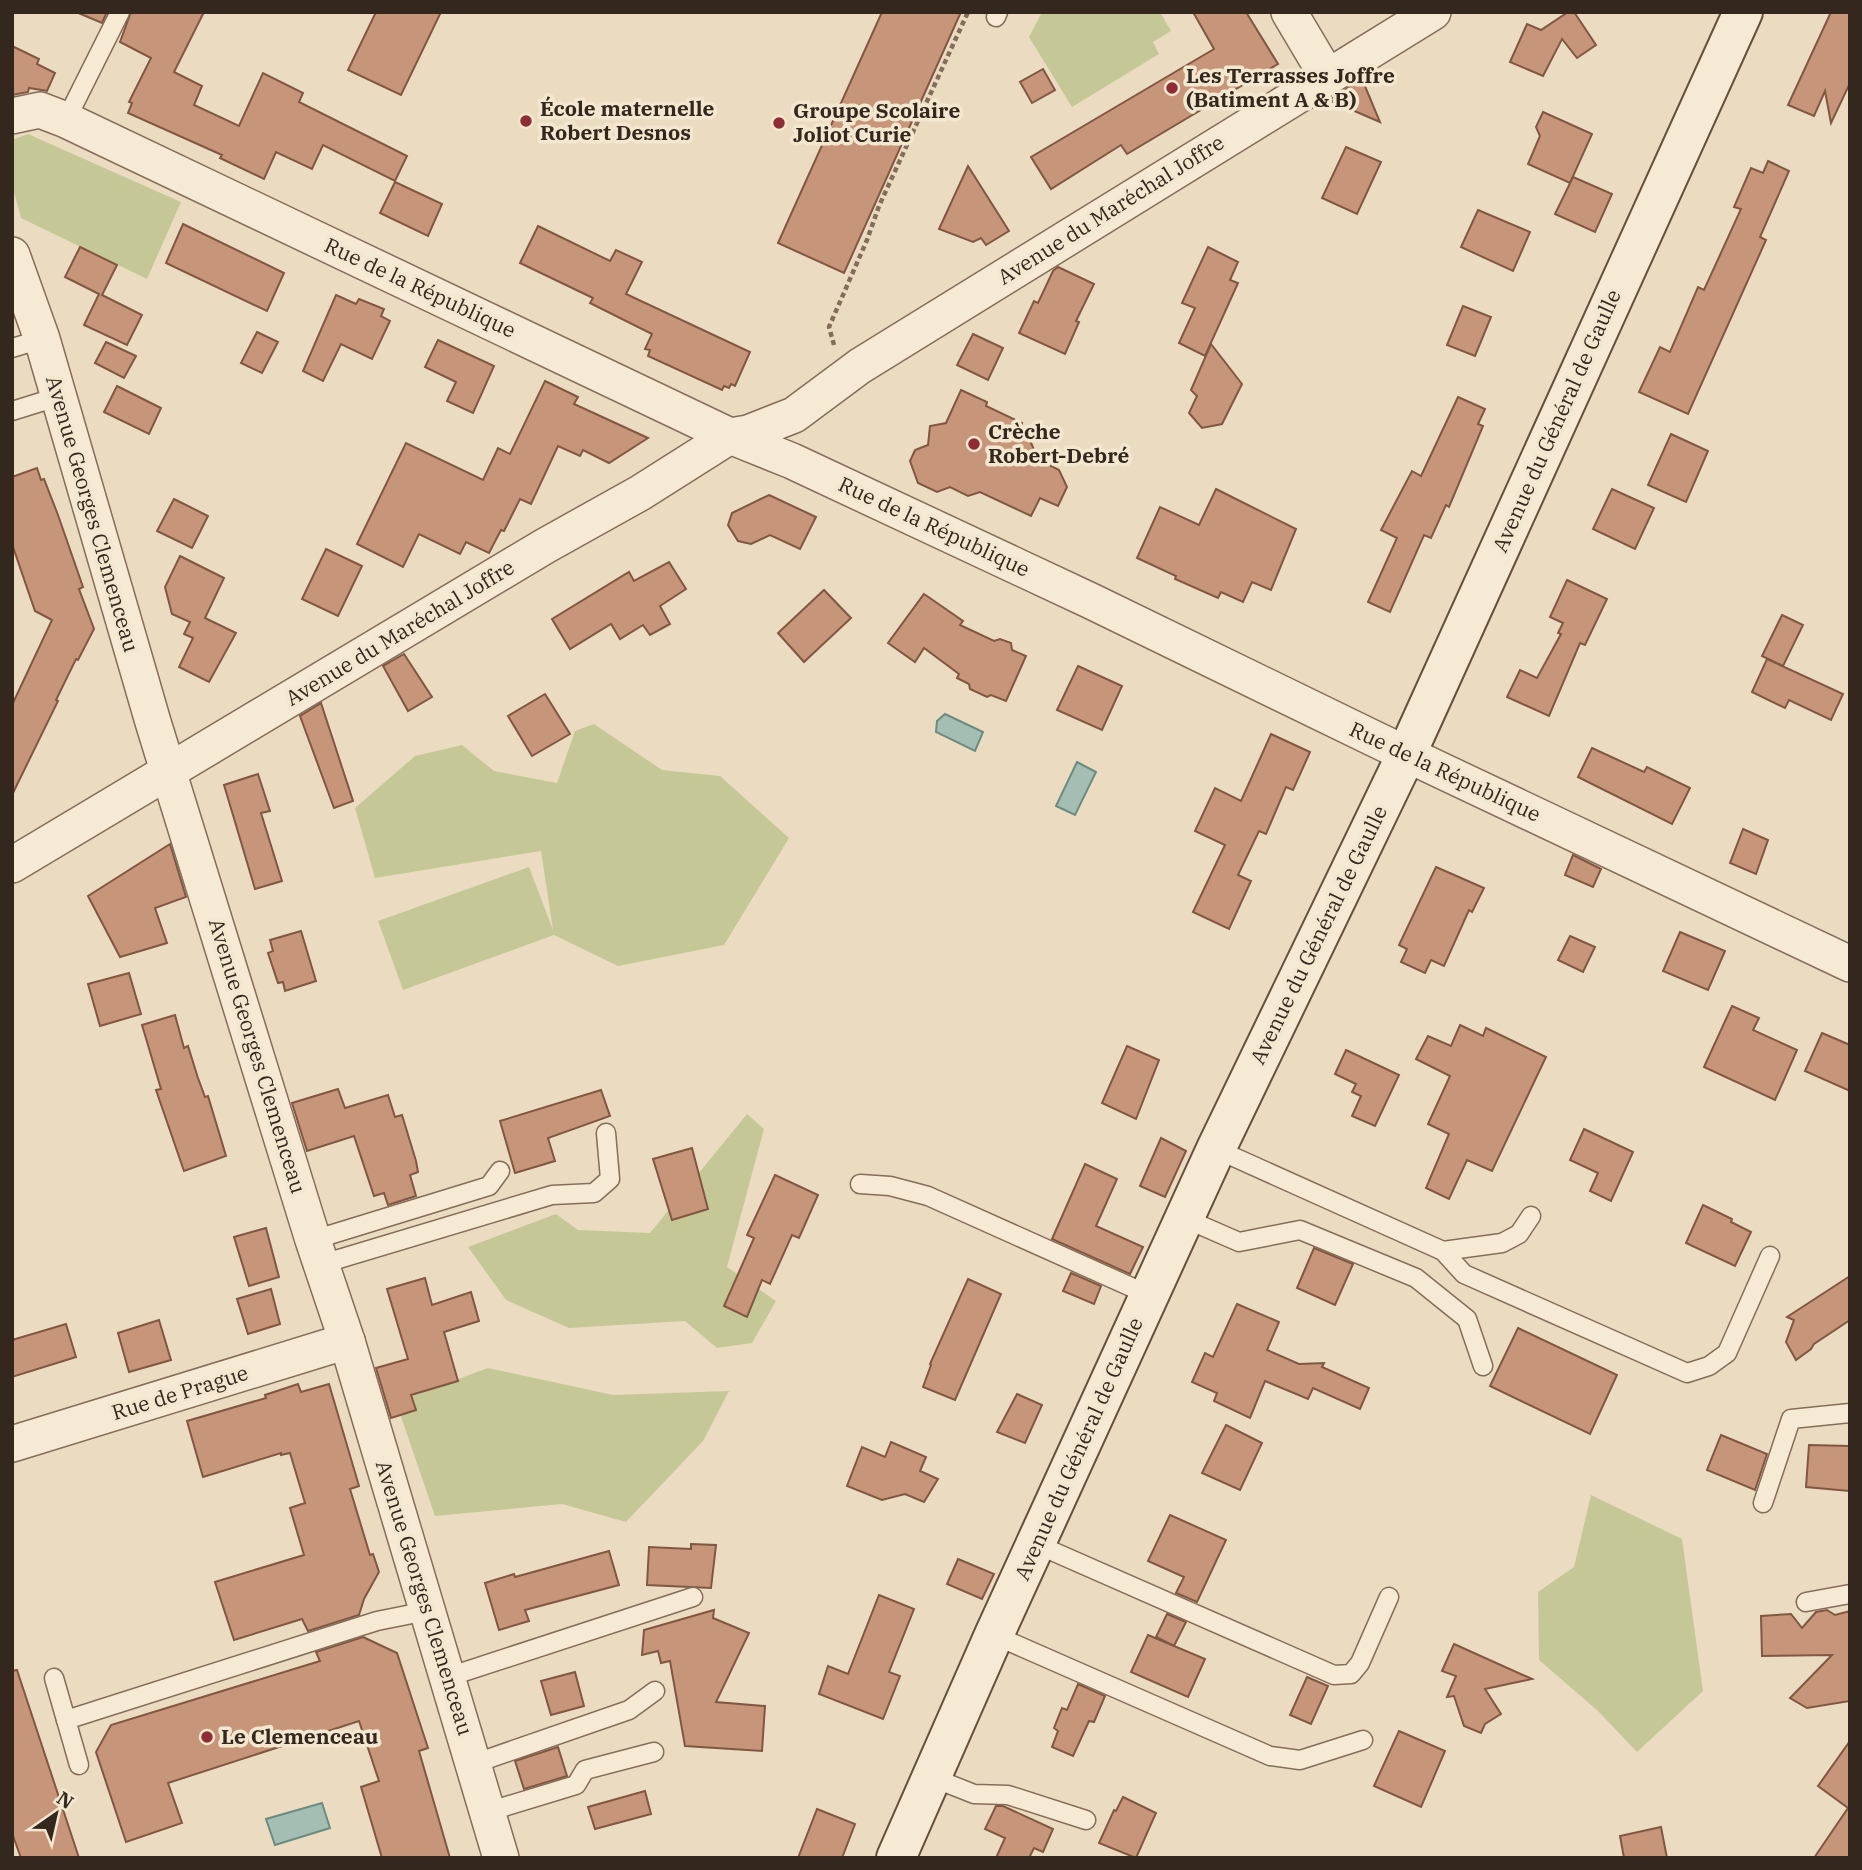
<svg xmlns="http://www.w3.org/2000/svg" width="1862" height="1870" viewBox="0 0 1862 1870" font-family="'IBM Plex Serif',serif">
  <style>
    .green { fill: #c5c896 }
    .water { fill: #a4beb4; stroke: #6b8b81; stroke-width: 2 }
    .building { fill: #c79579; stroke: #815741; stroke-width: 2 }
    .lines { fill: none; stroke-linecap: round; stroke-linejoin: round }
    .lane-casing { stroke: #846d5a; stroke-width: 21 }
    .street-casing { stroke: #846d5a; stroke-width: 38 }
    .secondary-casing { stroke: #654f3d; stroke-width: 42 }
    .path { stroke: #846d5a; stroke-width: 4.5; stroke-dasharray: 5 3.5; stroke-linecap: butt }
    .lane { stroke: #f7ead4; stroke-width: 18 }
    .street { stroke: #f7ead4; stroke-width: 35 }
    .secondary { stroke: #f7ead4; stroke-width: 38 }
    .poi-dot { fill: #8f2d34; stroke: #f3e7d0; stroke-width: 2.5 }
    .labels { text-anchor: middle; stroke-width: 7; stroke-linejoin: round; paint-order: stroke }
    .poi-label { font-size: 21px; font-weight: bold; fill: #34271d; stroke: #f3e7d0; text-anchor: start }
    .street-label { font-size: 21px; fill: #34271d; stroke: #f3e7d0 }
  </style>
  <rect width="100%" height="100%" fill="#ebdcc1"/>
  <g class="green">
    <polygon points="1042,12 1160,12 1171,31 1153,42 1159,54 1072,107 1029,37"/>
    <polygon points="28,134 181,202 147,279 21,218 12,185 12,140"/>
    <polygon points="594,724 662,770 720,776 789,838 724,945 618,966 554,935 403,990 378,921 529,867 553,930 541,851 375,878 355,808 415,756 462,745 494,771 557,783 575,731"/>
    <polygon points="747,1114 764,1129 727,1267 776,1301 752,1343 717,1348 685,1321 569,1328 506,1300 468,1247 556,1214 578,1230 650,1233"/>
    <polygon points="488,1368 613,1395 729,1391 703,1441 626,1522 562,1504 435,1516 396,1402"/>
    <polygon points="1591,1495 1682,1539 1703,1691 1637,1752 1598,1711 1539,1660 1538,1592 1574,1567"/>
  </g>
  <g class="water">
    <polygon points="945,714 983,732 975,751 936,732 937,721"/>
    <polygon points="1077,762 1096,772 1075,815 1056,806"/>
    <polygon points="322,1803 330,1828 275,1845 266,1819"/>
  </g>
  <g class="building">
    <polygon points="76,12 107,12 102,23"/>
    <polygon points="131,12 204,12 174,72 202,86 194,105 239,126 263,73 303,93 299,102 407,156 395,181 323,145 312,169 276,152 264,179 220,158 222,155 128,113 132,103 129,102 151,58 120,42"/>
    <polygon points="376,12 441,12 401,95 348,70"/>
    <polygon points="882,12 961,12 844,273 778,243"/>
    <polygon points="1193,12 1246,12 1278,64 1127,154 1121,145 1051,189 1031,157 1214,49"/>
    <polygon points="1568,12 1574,12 1596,45 1577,58 1562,39 1543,76 1510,62 1527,24 1541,30"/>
    <polygon points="1831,12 1850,12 1850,83 1831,123 1825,91 1814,116 1788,105"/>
    <polygon points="12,46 39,59 37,64 55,73 47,91 29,88 28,92 12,95"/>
    <polygon points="1043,69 1055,90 1032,103 1020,82"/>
    <polygon points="1362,79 1380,122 1329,100"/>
    <polygon points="1543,112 1592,134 1570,183 1528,164 1540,136 1536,127"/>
    <polygon points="1346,147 1381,162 1357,214 1322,198"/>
    <polygon points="1768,161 1789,171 1760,237 1766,240 1688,414 1639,392 1660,347 1670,352 1698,287 1704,290 1741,209 1734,207 1751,168 1763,173"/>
    <polygon points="968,166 1009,231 986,245 981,238 973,242 939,229"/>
    <polygon points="1573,177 1612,194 1595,232 1555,214"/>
    <polygon points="395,182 442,204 428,236 380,213"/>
    <polygon points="1478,210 1530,232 1513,271 1461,247"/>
    <polygon points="183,224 284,273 267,311 166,263"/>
    <polygon points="538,226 610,261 616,250 642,262 626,294 750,352 735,386 731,384 729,388 724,386 722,390 648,356 650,350 645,349 652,334 590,303 593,298 520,263"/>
    <polygon points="80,247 117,265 102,295 142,315 127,345 84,325 99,294 65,277"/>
    <polygon points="1208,247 1238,262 1230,280 1238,283 1205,356 1179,343 1195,308 1182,303"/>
    <polygon points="1058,267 1094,284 1076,321 1079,322 1065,354 1019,333 1034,301 1038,303 1053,271"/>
    <polygon points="336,295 356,304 359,299 384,309 381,316 390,321 372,359 341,344 323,381 303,371"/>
    <polygon points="1463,306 1491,317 1475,356 1447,345"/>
    <polygon points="257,332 278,342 262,373 241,363"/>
    <polygon points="973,334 1003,348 988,380 957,365"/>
    <polygon points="438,340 494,366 473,413 447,401 456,382 425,367"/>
    <polygon points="106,342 136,356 124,378 95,363"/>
    <polygon points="1211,344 1242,384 1222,424 1202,428 1189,413 1197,396 1191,390"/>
    <polygon points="545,381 578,397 574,404 648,438 609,463 583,450 580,456 558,446 531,504 520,499 504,531 501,530 489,553 466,542 460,554 419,534 403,567 357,544 406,443 483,480 498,448 510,454"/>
    <polygon points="117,386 161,408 149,434 104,412"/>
    <polygon points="961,390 987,402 986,406 1022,423 1018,432 1029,438 1038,459 1059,470 1067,487 1058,506 1040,498 1031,516 980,492 968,496 950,487 937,492 918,483 910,461 915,450 928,445 930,426 946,423"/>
    <polygon points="1458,397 1485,409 1478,424 1483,426 1449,507 1446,505 1431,538 1424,535 1390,612 1368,602 1397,538 1381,530 1412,471 1421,476"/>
    <polygon points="1671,434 1708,451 1686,502 1648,485"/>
    <polygon points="37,468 41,480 44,479 58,515 83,587 79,589 94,629 78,660 76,659 56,700 58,701 12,795 12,705 52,620 35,611 12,544 12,477"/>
    <polygon points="1216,489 1296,529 1271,590 1252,582 1243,602 1221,592 1218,598 1175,579 1176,576 1137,558 1160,507 1199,525"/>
    <polygon points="1612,489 1654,508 1635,549 1593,529"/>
    <polygon points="769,495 816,517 800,549 770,535 751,544 738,541 728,525 732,513"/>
    <polygon points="174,499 208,516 192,548 157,531"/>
    <polygon points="326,549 362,566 338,616 302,599"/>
    <polygon points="180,556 224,578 205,618 236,633 209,682 179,667 193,638 184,634 190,622 172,614 165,587"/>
    <polygon points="669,562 686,589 660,606 670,624 650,635 643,625 620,639 611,624 570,649 552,619 629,572 634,581"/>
    <polygon points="1567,580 1607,599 1585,645 1580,643 1549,716 1507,697 1520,670 1537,678 1561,634 1558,633 1563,623 1550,617"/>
    <polygon points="824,590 851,618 804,662 778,633"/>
    <polygon points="924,594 963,621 960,625 994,641 1000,639 1011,643 1012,650 1026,656 1006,701 991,695 987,697 970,689 969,684 957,678 959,674 924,648 915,662 888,643"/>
    <polygon points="1782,615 1803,625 1783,666 1762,656"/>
    <polygon points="404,654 432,697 408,711 383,666"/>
    <polygon points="1767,659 1843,694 1831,720 1789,700 1785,708 1752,692"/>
    <polygon points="1078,666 1122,686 1102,730 1057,710"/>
    <polygon points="545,694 570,734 532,756 508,716"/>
    <polygon points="321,703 353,801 334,808 300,716"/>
    <polygon points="1271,734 1310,752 1293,790 1286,787 1266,834 1259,831 1238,875 1251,881 1229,929 1193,912 1225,845 1195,831 1215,788 1241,801"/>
    <polygon points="1592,748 1644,772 1647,767 1690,788 1672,824 1578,777"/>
    <polygon points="258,774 270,811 261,813 282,881 255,889 224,785"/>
    <polygon points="1743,829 1768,840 1756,874 1730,863"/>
    <polygon points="170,844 186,897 155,908 167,943 120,957 88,896"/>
    <polygon points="1573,855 1601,869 1593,887 1565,875"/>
    <polygon points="1436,867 1484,888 1472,912 1469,910 1444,966 1431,960 1425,973 1401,962 1407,949 1399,945"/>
    <polygon points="301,931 316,981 285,991 283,982 278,983 268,953 273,951 270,940"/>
    <polygon points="1680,932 1725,951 1708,990 1663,971"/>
    <polygon points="1570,936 1595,947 1583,972 1558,960"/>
    <polygon points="129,973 141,1014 100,1026 88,984"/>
    <polygon points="1732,1006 1759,1018 1753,1030 1797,1050 1775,1100 1704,1067"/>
    <polygon points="175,1015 184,1048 188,1046 198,1078 205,1097 208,1096 226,1156 184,1171 156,1090 161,1089 142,1025"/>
    <polygon points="1460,1025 1483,1036 1486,1028 1546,1057 1492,1171 1467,1160 1449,1199 1426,1188 1449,1134 1428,1124 1450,1076 1416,1059 1428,1036 1451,1046"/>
    <polygon points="1822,1033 1850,1045 1850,1091 1805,1071"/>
    <polygon points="1127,1046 1159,1060 1136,1119 1102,1103"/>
    <polygon points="1346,1050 1399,1075 1375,1126 1352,1116 1361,1096 1352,1092 1356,1084 1335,1074"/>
    <polygon points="338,1089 345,1108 388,1095 395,1117 402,1115 416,1161 418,1172 410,1175 416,1196 388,1205 384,1193 374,1196 354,1136 307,1151 292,1103"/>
    <polygon points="601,1090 610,1116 548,1138 555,1161 515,1173 500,1121"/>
    <polygon points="1584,1129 1633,1152 1611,1201 1590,1191 1598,1173 1570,1160"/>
    <polygon points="1161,1138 1186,1151 1165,1197 1140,1186"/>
    <polygon points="692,1148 708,1209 672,1220 653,1159"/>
    <polygon points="1085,1164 1117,1179 1096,1226 1143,1247 1130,1274 1052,1239"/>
    <polygon points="775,1175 818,1195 799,1238 792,1235 770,1284 762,1280 747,1317 724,1306 754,1238 747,1235"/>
    <polygon points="1703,1205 1732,1219 1731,1222 1751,1232 1735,1266 1686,1243"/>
    <polygon points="266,1228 279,1277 249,1286 234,1237"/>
    <polygon points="1314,1248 1353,1264 1335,1305 1297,1288"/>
    <polygon points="1071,1273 1101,1286 1094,1304 1063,1291"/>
    <polygon points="1850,1276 1850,1320 1814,1344 1811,1349 1796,1360 1786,1342 1794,1320 1787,1317"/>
    <polygon points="425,1278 432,1305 471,1292 479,1321 444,1332 458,1381 411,1395 416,1410 391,1418 376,1368 408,1359 387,1289"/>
    <polygon points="968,1279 1001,1294 955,1400 923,1387 931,1365 930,1364"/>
    <polygon points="271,1289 280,1324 248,1334 237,1299"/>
    <polygon points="1237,1304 1279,1322 1267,1350 1299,1364 1324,1363 1322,1367 1369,1388 1360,1409 1313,1388 1308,1399 1265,1381 1250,1418 1214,1401 1217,1393 1192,1382 1205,1353 1213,1357"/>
    <polygon points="159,1320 171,1360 129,1372 118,1333"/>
    <polygon points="66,1324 76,1357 12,1377 12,1340"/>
    <polygon points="1518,1328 1617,1375 1590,1434 1490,1386"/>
    <polygon points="298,1384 301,1392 329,1384 359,1486 350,1489 370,1555 373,1554 379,1572 364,1599 359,1615 308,1631 302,1619 234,1640 215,1582 304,1555 290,1508 305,1503 290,1453 281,1455 281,1453 203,1477 187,1421 266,1398 265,1395"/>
    <polygon points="1017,1394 1042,1405 1025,1443 997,1432"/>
    <polygon points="1226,1425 1262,1443 1240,1490 1202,1473"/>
    <polygon points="1721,1435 1767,1454 1755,1490 1707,1470"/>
    <polygon points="891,1442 926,1457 920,1471 938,1479 924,1502 905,1494 882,1500 847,1486 862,1447 885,1457"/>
    <polygon points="1809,1445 1850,1446 1849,1491 1806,1487"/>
    <polygon points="1170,1515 1226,1540 1197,1602 1176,1593 1184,1577 1148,1561"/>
    <polygon points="691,1544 716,1545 711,1588 647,1585 649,1547 691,1549"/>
    <polygon points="609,1551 619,1585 525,1610 529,1621 499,1630 485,1583 514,1574 515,1577"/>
    <polygon points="958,1559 994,1574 982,1599 947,1584"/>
    <polygon points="879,1595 914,1609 889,1672 900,1676 883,1719 819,1694 828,1666 848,1674"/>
    <polygon points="714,1610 713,1618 749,1633 716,1702 765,1706 762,1751 685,1746 670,1661 661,1663 658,1651 642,1655 644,1630"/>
    <polygon points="1827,1610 1835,1615 1850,1611 1850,1701 1807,1708 1790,1698 1832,1655 1762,1656 1761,1616 1791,1614 1802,1628 1816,1612"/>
    <polygon points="1167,1614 1186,1622 1174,1646 1156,1637"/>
    <polygon points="1148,1635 1205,1659 1188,1697 1131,1672"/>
    <polygon points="363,1637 397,1653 428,1748 419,1751 450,1858 382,1858 361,1787 379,1781 359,1721 168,1783 182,1823 126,1842 96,1752 111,1725 320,1661 316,1652"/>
    <polygon points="1454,1644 1532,1679 1485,1689 1501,1714 1485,1724 1481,1733 1464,1726 1454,1696 1447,1697 1456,1676 1442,1671"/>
    <polygon points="17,1670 79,1858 21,1858 12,1833 12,1671"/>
    <polygon points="575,1672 584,1706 551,1715 541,1681"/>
    <polygon points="1307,1677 1328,1686 1311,1724 1290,1715"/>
    <polygon points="1078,1684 1105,1696 1094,1722 1089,1721 1073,1756 1052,1747 1058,1731 1054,1728 1062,1708 1067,1710"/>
    <polygon points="1399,1731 1445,1751 1421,1807 1374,1786"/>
    <polygon points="1850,1741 1850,1858 1814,1858 1848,1808 1818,1786"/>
    <polygon points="558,1747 567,1776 524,1789 515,1761"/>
    <polygon points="645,1791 651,1814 595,1829 588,1807"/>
    <polygon points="1123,1797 1156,1813 1136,1858 1099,1843 1114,1810 1116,1811"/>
    <polygon points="996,1806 1003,1806 1053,1829 1043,1852 1034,1848 1029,1858 996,1858 1005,1838 985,1829"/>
    <polygon points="817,1809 855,1824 842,1858 798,1858"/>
    <polygon points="1661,1827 1667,1858 1624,1858 1620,1836"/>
  </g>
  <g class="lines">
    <g class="lane-casing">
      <g id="lane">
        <polyline points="996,17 998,12"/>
        <polyline points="66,120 120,12"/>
        <polyline points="12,348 42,339"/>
        <polyline points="12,411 57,397"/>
        <polyline points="1216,1149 1443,1251 1464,1274 1687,1373 1709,1366 1727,1353 1770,1256"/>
        <polyline points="860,1184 890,1186 928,1196 1149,1295"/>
        <polyline points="1184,1218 1239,1242 1300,1230 1416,1278 1467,1319 1483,1366"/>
        <polyline points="313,1240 489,1186 500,1171"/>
        <polyline points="1443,1251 1502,1243 1519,1234 1531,1216"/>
        <polyline points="322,1264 552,1195 594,1193 610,1179 606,1133"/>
        <polyline points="1763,1503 1791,1419 1850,1413"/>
        <polyline points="1036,1544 1334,1675 1351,1674 1360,1663 1389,1597"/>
        <polyline points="1806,1602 1850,1594"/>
        <polyline points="994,1635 1270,1756 1300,1760 1363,1740"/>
        <polyline points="448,1677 693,1597"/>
        <polyline points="54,1678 79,1765"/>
        <polyline points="66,1720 377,1621 427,1611"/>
        <polyline points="473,1764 629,1710 655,1691"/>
        <polyline points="931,1777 974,1794 1008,1795 1086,1820"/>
        <polyline points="487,1812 576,1785 585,1770 654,1752"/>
      </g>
    </g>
    <g class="street-casing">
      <g id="street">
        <polyline points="1289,12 1327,76"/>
        <polyline points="12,116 40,110 66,120 730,436 792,461 1091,601 1381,742 1850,964"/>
        <polyline points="12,255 42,339 153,722 313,1240 347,1341 501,1858"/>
        <polyline points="12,865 545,546 640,493 730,436 748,433 794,415 860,366 1433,12"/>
        <polyline points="12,1444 347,1341"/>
      </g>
    </g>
    <g class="secondary-casing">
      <polyline id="secondary" points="896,1858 994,1635 1216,1149 1407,753 1743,12"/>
    </g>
    <polyline class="path" points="834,345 829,327 867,240 879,206 968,12"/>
    <use href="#lane" class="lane"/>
    <use href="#street" class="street"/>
    <use href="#secondary" class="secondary"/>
  </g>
  <g class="poi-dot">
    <circle cx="1172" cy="88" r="7"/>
    <circle cx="526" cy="121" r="7"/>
    <circle cx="779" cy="123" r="7"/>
    <circle cx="974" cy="444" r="7"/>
    <circle cx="207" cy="1737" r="7"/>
  </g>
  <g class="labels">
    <g class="poi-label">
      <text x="1186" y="83">Les Terrasses Joffre<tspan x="1186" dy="24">(Batiment A &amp; B)</tspan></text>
      <text x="540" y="116">École maternelle<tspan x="540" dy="24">Robert Desnos</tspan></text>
      <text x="793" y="118">Groupe Scolaire<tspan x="793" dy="24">Joliot Curie</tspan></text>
      <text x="988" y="439">Crèche<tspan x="988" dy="24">Robert-Debré</tspan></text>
      <text x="221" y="1744">Le Clemenceau</text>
    </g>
    <g class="street-label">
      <text transform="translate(1111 210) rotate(-32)" y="7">Avenue du Maréchal Joffre</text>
      <text transform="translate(420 288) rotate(25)" y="7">Rue de la République</text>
      <text transform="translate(1557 421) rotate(-66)" y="7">Avenue du Général de Gaulle</text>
      <text transform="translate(92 514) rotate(74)" y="7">Avenue Georges Clemenceau</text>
      <text transform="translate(934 527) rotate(25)" y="7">Rue de la République</text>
      <text transform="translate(400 633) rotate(-31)" y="7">Avenue du Maréchal Joffre</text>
      <text transform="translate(1445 772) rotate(25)" y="7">Rue de la République</text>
      <text transform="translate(1319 935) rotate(-64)" y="7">Avenue du Général de Gaulle</text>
      <text transform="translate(257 1056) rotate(73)" y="7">Avenue Georges Clemenceau</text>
      <text transform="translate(180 1393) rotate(-17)" y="7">Rue de Prague</text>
      <text transform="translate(1079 1449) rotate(-66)" y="7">Avenue du Général de Gaulle</text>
      <text transform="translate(424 1598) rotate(73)" y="7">Avenue Georges Clemenceau</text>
    </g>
  </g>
  <rect width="1862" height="1870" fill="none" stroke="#34271d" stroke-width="28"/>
  <g transform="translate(56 1814) rotate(34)" stroke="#f3e7d0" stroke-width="5" paint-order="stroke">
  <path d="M0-5L12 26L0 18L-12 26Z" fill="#34271d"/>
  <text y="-10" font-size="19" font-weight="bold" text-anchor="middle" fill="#34271d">N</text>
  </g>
</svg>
